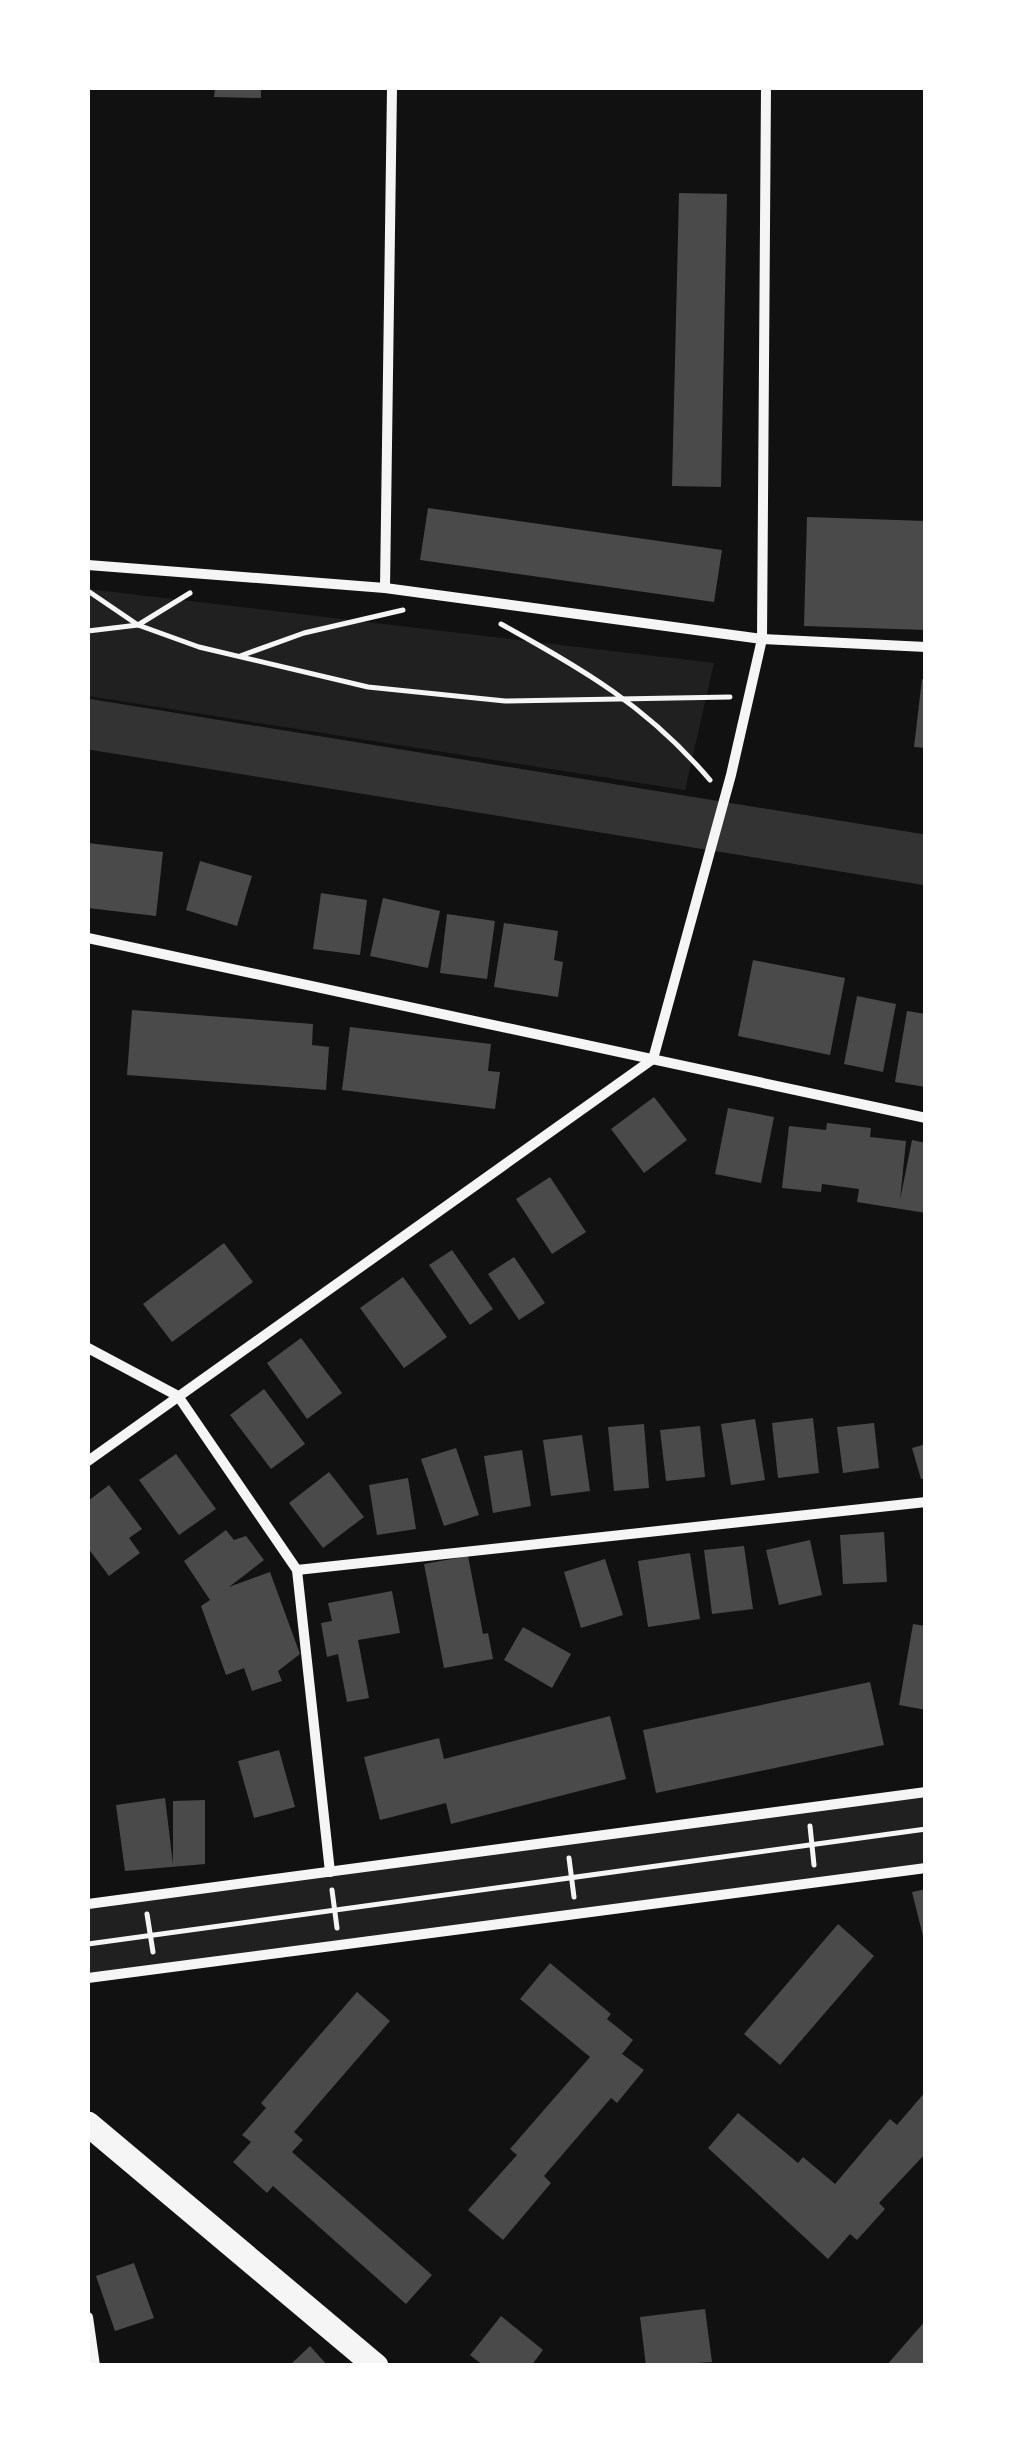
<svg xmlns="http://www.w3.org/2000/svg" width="1013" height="2453" viewBox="0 0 1013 2453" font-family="'Alegreya Sans',sans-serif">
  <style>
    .green { fill: #202020 }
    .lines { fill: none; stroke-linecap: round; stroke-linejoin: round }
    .river { stroke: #333; stroke-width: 50 }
    .building { fill: #4a4a4a }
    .path { stroke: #f5f5f5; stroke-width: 5 }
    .minor { stroke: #f5f5f5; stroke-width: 10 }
    .primary { stroke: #f5f5f5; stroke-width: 25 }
  </style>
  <rect width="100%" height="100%" fill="#111"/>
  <g class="green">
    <polygon points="88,589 714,663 685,790 88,696"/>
    <polygon points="925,1792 925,1868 88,1978 88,1904"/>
  </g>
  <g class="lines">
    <polyline class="river" points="88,724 926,860"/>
  </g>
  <g class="building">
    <polygon points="215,88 261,88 261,98 214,97"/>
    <polygon points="679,193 727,194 721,487 672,486"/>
    <polygon points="428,508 722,550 714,602 420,560"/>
    <polygon points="807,517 926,521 926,630 804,626"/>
    <polygon points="922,679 926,680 926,748 914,747"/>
    <polygon points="88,843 163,852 156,916 88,908"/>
    <polygon points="200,861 252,876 237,926 186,910"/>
    <polygon points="321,893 367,900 360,955 313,949"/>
    <polygon points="383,898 440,911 428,968 370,956"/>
    <polygon points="447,914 495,921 487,979 440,973"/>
    <polygon points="504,923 558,931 554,960 563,962 558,997 494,987"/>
    <polygon points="753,960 845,978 830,1055 738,1036"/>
    <polygon points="857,996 896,1004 883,1072 844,1064"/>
    <polygon points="132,1010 313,1024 312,1045 329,1047 326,1090 127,1075"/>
    <polygon points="907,1011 926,1014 926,1087 895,1082"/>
    <polygon points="350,1027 491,1044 488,1071 500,1072 495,1109 342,1090"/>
    <polygon points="654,1097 687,1140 644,1173 611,1129"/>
    <polygon points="728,1108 774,1117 761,1183 715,1174"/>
    <polygon points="827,1123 871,1128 870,1137 906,1141 900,1200 912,1140 926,1143 926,1213 857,1202 859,1189 822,1184 821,1192 782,1188 789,1126 826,1130"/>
    <polygon points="550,1177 586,1232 552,1254 516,1199"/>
    <polygon points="224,1243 253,1282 172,1342 143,1304"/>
    <polygon points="452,1250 493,1309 470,1325 429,1265"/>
    <polygon points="514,1257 545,1303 519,1320 488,1274"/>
    <polygon points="403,1277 447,1337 404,1368 360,1308"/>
    <polygon points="301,1338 342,1393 307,1419 267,1363"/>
    <polygon points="264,1389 305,1444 271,1469 230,1415"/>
    <polygon points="813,1418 819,1473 778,1478 772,1423"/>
    <polygon points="755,1419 765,1480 731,1485 721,1424"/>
    <polygon points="874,1423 879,1468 843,1473 837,1427"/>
    <polygon points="644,1424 649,1488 614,1491 608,1427"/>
    <polygon points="700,1426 705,1477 666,1481 660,1430"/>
    <polygon points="582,1435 590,1491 551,1496 543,1440"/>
    <polygon points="926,1444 926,1478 921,1479 912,1448"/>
    <polygon points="456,1448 479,1515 444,1526 421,1459"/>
    <polygon points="522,1450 531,1506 493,1513 484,1456"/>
    <polygon points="176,1454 216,1509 179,1535 139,1480"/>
    <polygon points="329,1472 364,1517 323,1548 289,1503"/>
    <polygon points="408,1478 416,1529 377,1535 369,1485"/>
    <polygon points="109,1485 142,1529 129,1538 140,1553 109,1576 88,1548 88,1501"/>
    <polygon points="226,1530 234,1540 246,1536 264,1560 229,1587 270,1572 300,1654 278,1671 282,1681 252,1691 244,1668 226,1675 201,1606 210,1600 184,1561"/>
    <polygon points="884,1532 887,1582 843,1584 840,1535"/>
    <polygon points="810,1540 822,1595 779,1605 766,1550"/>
    <polygon points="744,1546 753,1609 712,1614 704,1550"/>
    <polygon points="690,1553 700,1619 648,1627 638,1561"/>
    <polygon points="468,1556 483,1634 488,1633 493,1659 444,1668 424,1564"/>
    <polygon points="605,1559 623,1615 581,1628 564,1572"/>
    <polygon points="392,1591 400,1633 358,1640 369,1698 347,1702 338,1654 327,1657 321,1623 332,1621 328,1603"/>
    <polygon points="913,1624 926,1626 926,1710 899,1705"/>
    <polygon points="523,1627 571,1654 552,1688 504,1660"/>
    <polygon points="870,1682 884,1745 656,1793 643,1730"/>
    <polygon points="610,1716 626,1779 451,1824 446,1803 380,1820 364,1757 439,1738 444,1759"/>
    <polygon points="279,1750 295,1807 254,1818 238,1761"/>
    <polygon points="165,1798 173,1864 173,1801 205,1800 205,1864 125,1871 116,1805"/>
    <polygon points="926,1889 926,1939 924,1940 912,1892"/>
    <polygon points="838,1924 874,1956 780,2065 744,2034"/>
    <polygon points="550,1963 611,2014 607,2019 633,2040 622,2054 644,2070 617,2103 611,2098 544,2176 551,2183 503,2240 468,2210 517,2155 510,2149 590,2057 520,1999"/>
    <polygon points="357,1992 390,2021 294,2132 303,2140 292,2152 432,2275 406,2304 273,2186 267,2193 233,2162 251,2142 242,2135 266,2108 261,2103"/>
    <polygon points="926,2091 926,2153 879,2203 885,2209 857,2240 850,2234 828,2259 708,2148 738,2113 798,2163 803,2157 835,2184 890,2119 897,2125"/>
    <polygon points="134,2263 154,2318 115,2331 96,2276"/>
    <polygon points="705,2309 712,2362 646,2366 640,2317"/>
    <polygon points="501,2316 543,2350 531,2366 484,2366 470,2355"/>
    <polygon points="926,2320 926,2366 886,2366"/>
    <polygon points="310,2346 328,2366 289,2366"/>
  </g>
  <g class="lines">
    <g class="path">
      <polyline points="88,591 138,625 199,647 368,687 505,701 730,697"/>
      <path d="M501,624C584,670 647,706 710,780"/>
      <polyline points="88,631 138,625 190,593"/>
      <polyline points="240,656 304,633 403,610"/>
      <polyline points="810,1826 814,1865"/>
      <polyline points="569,1858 574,1897"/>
      <polyline points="332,1890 337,1928"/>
      <polyline points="147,1914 153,1952"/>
      <polyline points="88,1944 926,1829"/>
    </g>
    <g class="minor">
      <polyline points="88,565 385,588 762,639 926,647"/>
      <polyline points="385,588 392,88"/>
      <polyline points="88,938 926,1118"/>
      <polyline points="88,1348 178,1396 297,1570 330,1872"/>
      <polyline points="88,1461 653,1059 731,775 762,639 766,88"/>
      <polyline points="297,1570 926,1502"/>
      <polyline points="88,1904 926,1792"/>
      <polyline points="88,1978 926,1868"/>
      <polyline points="88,2317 95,2366"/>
    </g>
    <polyline class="primary" points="88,2124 376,2366"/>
  </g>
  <rect width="1013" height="2453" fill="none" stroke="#ffffff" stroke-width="180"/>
</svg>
